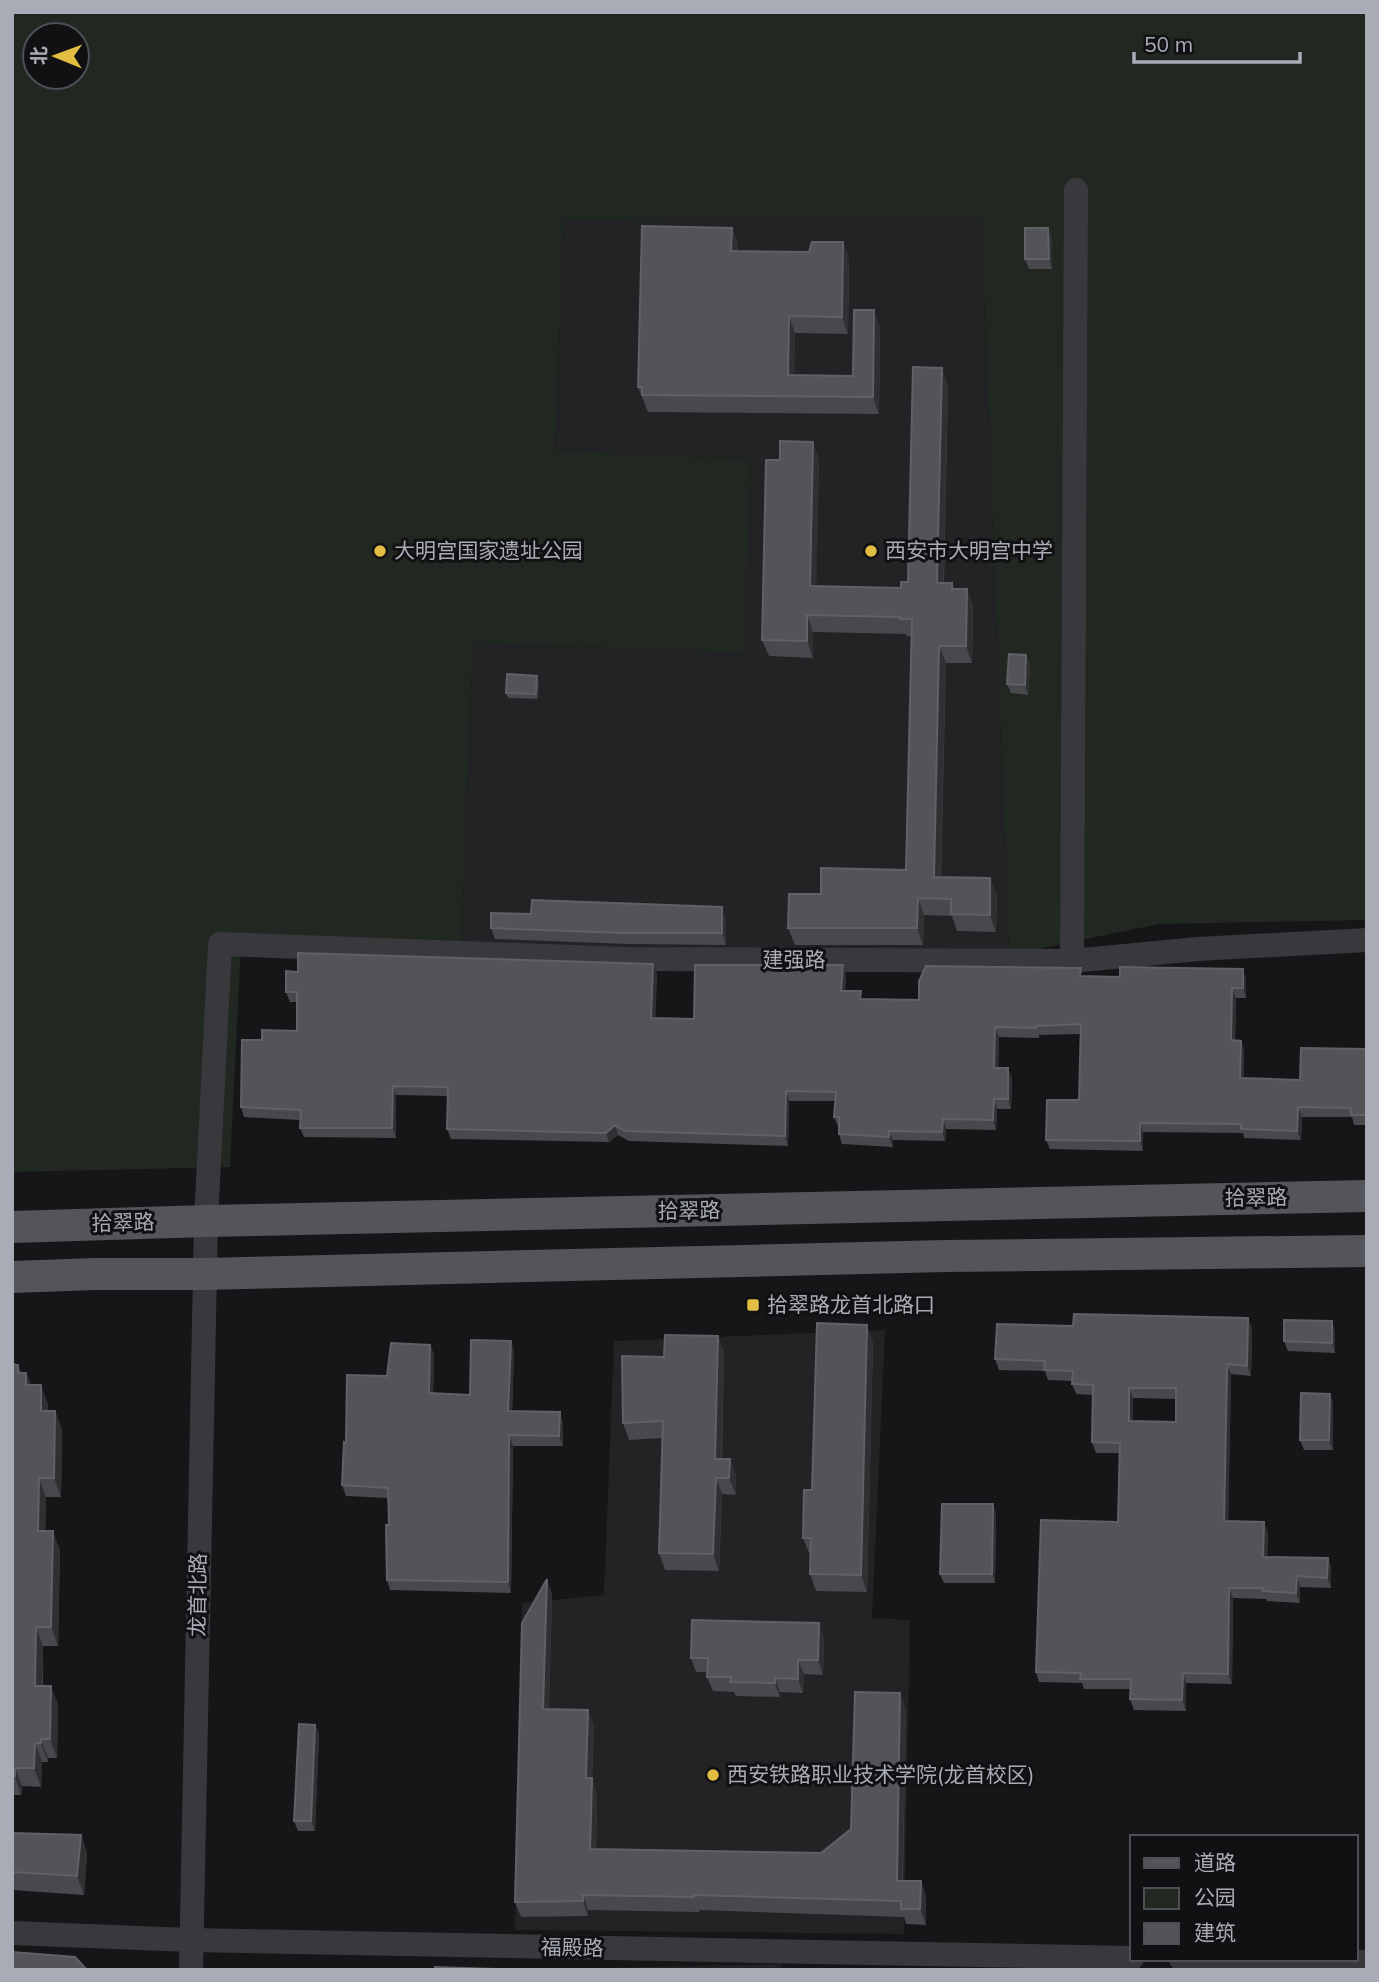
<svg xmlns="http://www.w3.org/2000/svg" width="1379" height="1982" viewBox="0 0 1379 1982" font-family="Mulish,'Noto Sans SC',sans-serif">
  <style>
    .built { fill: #232225 }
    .green { fill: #212822; fill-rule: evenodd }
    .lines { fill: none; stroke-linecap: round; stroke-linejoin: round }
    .minor { stroke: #38383d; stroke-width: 24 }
    .major { stroke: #54555b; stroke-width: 32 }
    .wall { fill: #48484d; fill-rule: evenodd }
    .shaded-wall { fill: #303033 }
    .building { fill: #535358; stroke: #606167; stroke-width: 2; fill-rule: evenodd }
    .poi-dot { fill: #e2bd44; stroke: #111113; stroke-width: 2.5 }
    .labels { text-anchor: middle; stroke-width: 6; stroke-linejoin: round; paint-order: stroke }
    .poi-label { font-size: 21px; fill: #a9acb7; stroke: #111113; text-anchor: start }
    .street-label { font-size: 21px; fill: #a9acb7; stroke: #111113 }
  </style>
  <rect width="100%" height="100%" fill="#161618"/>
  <g class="built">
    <polygon points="981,217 1009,955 461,952 473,643 743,653 751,459 555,450 564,220"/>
    <polygon points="885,1330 872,1618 910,1620 904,1934 515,1930 522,1603 604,1595 614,1341"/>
    <polygon points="781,1964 781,1970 606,1970 606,1968"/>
  </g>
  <path class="green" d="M12,12H1367V920L1159,924L1009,955L981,217L564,220L555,450L751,459L744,653L473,643L461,952L241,942L230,1167L12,1172ZM35,35H77V77H35Z"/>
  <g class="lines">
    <g class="minor">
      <polyline points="1072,961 1076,190"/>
      <polyline points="12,1933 190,1940 1132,1958"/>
      <polyline points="1181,1959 1367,1962"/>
      <polyline points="191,1970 206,1221 220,944 628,959 1072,961 1198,949 1367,940"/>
    </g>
    <g class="major">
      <polyline points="12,1227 206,1221 1367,1196"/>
      <polyline points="12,1277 96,1274 204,1274 945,1256 1367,1251"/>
    </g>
  </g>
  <g class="wall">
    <polygon points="732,228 738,245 738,251 809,252 843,242 849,259 848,334 795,333 794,375 853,376 880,327 879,414 648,412 638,387"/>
    <polygon points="1048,228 1052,238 1052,269 1029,269 1025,259"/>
    <polygon points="948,385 944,583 952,583 954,589 967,589 973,606 972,663 946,663 941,877 997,895 996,932 957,931 952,916 924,915 923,945 795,945 788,928 821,894 906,870 911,636 907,636 906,634 813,632 813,658 769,656 762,640 819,459 816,587 901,588 908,582"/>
    <polygon points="1026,655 1030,665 1028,695 1011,693 1007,684"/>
    <polygon points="539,681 538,699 508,698 506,693"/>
    <polygon points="726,918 726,945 628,944 495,939 491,928"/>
    <polygon points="657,974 655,1019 694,1019 846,975 845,991 863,999 919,1000 1083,976 1246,979 1246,998 1236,998 1235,1041 1241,1041 1244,1050 1244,1078 1300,1080 1367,1049 1367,1125 1354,1125 1352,1117 1302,1117 1301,1140 1244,1138 1243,1133 1143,1132 1143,1151 1050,1149 1046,1140 1079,1100 1080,1034 1039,1035 1039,1038 999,1037 998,1068 1012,1078 1011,1109 997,1109 996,1130 946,1129 945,1141 893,1140 893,1147 842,1144 839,1134 839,1126 838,1126 834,1117 835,1101 789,1101 788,1146 629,1141 618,1135 609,1142 451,1139 447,1129 448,1096 396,1095 396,1138 304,1137 300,1128 300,1120 244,1117 241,1107 262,1040 297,1031 297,1002 290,1002 286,992"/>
    <path d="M1252,1328L1251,1376L1231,1374V1381L1228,1521L1268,1532L1267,1557L1328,1558L1331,1568V1588L1300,1587V1603L1267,1601L1266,1599L1233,1598L1232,1684L1186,1683V1711L1134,1710L1130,1699V1689H1084L1082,1683L1039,1682L1036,1672L1118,1522L1119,1453H1096L1092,1442L1093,1395L1076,1394L1072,1384V1381L1048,1380L1045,1371L999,1370L995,1359ZM1133,1398L1176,1399V1422L1133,1421Z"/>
    <polygon points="1335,1331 1335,1353 1288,1351 1284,1341"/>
    <polygon points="718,1336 724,1353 722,1459 730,1459 736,1476 736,1495 722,1494 719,1571 665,1570 659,1553 662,1438 629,1440 623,1423 664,1357"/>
    <polygon points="511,1341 514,1351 512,1411 563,1423 563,1446 513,1446 511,1593 390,1590 387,1580 389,1525 388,1498 346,1496 342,1485 387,1376 430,1345 434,1355 433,1393 470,1395"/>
    <polygon points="873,1342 867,1592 816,1591 810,1574 810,1555 803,1538 812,1490"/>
    <polygon points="12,1364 18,1365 21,1373 26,1373 31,1385 48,1404 48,1411 55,1411 62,1430 61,1497 46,1497 45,1531 60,1550 58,1646 43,1646 43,1686 51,1686 58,1705 57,1758 48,1758 48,1762 42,1762 41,1787 22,1786 21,1795 12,1795"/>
    <polygon points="1333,1403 1333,1450 1304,1450 1300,1440"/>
    <polygon points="996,1513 995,1583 944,1583 940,1574"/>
    <polygon points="552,1594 549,1709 594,1725 592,1779 597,1794 596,1849 821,1853 851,1829 906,1709 903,1881 921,1881 926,1897 926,1925 906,1924 904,1917 700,1910 699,1912 588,1910 588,1916 521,1917 515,1902"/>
    <polygon points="824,1638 823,1675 804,1674 803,1693 780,1692 780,1697 736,1696 734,1692 713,1691 707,1677 707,1672 696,1672 691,1658"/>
    <polygon points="315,1725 319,1734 315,1831 298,1831 294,1821"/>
    <polygon points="12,1833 81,1835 87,1853 84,1895 12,1890"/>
  </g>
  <g class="shaded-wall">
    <polygon points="732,228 738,245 737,268 731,251"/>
    <polygon points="1048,228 1052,238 1052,269 1049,259"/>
    <polygon points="843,242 849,259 848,334 842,317"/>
    <polygon points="874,310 880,327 879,414 873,397"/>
    <polygon points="789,316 795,333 794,392 788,375"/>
    <polygon points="942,368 948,385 943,600 937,583"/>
    <polygon points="813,442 819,459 816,603 810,586"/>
    <polygon points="967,589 973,606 972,663 966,646"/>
    <polygon points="807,615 813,632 813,658 807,641"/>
    <polygon points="939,646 946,663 940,894 934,877"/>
    <polygon points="1026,655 1030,665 1028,695 1025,685"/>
    <polygon points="537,676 539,681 538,699 536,694"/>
    <polygon points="990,878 997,895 996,932 990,915"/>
    <polygon points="918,898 924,915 923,945 917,928"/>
    <polygon points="722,907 726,918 726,945 722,933"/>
    <polygon points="653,964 657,974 655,1028 651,1018"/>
    <polygon points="843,965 846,975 845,1001 841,991"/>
    <polygon points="1243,969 1246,979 1246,998 1243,988"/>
    <polygon points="1232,988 1236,998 1234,1050 1231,1040"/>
    <polygon points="995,1027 999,1037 998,1078 994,1068"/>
    <polygon points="1241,1041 1244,1050 1244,1088 1240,1078"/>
    <polygon points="1008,1068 1012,1078 1011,1109 1008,1099"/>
    <polygon points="393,1086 396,1095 396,1138 392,1128"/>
    <polygon points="786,1091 789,1101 788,1146 785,1136"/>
    <polygon points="994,1099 997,1109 996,1130 993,1120"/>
    <polygon points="1298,1107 1302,1117 1301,1140 1297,1131"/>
    <polygon points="943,1119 946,1129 945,1141 942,1132"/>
    <polygon points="1140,1123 1143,1132 1143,1151 1140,1141"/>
    <polygon points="615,1125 618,1135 609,1142 606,1133"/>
    <polygon points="889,1131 893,1140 893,1147 889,1137"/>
    <polygon points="1248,1318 1252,1328 1251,1376 1247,1366"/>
    <polygon points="1332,1321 1335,1331 1335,1353 1332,1343"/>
    <polygon points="867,1325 873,1342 867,1592 861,1575"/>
    <polygon points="718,1336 724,1353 721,1476 715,1459"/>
    <polygon points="511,1341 514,1351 512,1422 508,1411"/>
    <polygon points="430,1345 434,1355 433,1403 429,1393"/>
    <polygon points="1228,1364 1231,1374 1228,1532 1224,1521"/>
    <polygon points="26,1373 33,1392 26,1385"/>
    <polygon points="41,1385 48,1404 47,1429 41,1411"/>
    <polygon points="1129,1388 1133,1398 1133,1432 1129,1421"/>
    <polygon points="1330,1394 1333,1403 1333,1450 1329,1440"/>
    <polygon points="55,1411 62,1430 61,1497 54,1478"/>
    <polygon points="560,1412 563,1423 563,1446 559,1436"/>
    <polygon points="509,1435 513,1446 511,1593 508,1582"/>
    <polygon points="730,1459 736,1476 736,1495 729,1478"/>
    <polygon points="39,1478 46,1497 45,1549 38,1531"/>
    <polygon points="716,1478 722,1494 719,1571 713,1554"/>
    <polygon points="993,1504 996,1513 995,1583 992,1574"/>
    <polygon points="1264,1522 1268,1532 1267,1567 1263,1557"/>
    <polygon points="53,1531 60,1550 58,1646 51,1627"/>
    <polygon points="1328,1558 1331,1568 1331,1588 1327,1578"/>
    <polygon points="1297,1576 1300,1587 1300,1603 1296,1593"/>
    <polygon points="547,1579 552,1594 549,1724 543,1709"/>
    <polygon points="1229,1588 1233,1598 1232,1684 1228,1674"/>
    <polygon points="819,1623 824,1638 823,1675 818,1660"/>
    <polygon points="36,1627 43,1646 42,1704 35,1686"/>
    <polygon points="798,1660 804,1674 803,1693 798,1679"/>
    <polygon points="1183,1673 1186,1683 1186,1711 1182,1700"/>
    <polygon points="775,1678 780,1692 780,1697 775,1683"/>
    <polygon points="51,1686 58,1705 57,1758 50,1739"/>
    <polygon points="900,1693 906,1709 902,1896 897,1881"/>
    <polygon points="588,1710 594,1725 592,1779 597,1794 596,1864 590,1849 586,1778"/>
    <polygon points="315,1725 319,1734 315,1831 311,1821"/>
    <polygon points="41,1739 48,1758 48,1762 41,1743"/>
    <polygon points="35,1743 42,1762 41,1787 34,1768"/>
    <polygon points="15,1768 22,1786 21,1795 15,1776"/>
    <polygon points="81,1835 87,1853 84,1895 77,1876"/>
    <polygon points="921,1881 926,1897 926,1925 920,1909"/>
    <polygon points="583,1895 588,1910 588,1916 583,1901"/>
  </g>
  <g class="building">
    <polygon points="642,226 732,228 731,251 809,252 812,242 843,242 842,317 789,316 788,375 853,376 854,310 874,310 873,397 642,395 642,387 638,387"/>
    <polygon points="1025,228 1048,228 1049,259 1025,259"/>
    <polygon points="913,367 942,368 937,583 952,583 952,589 967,589 966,646 939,646 934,877 990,878 990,915 951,914 951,899 918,898 917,928 788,928 789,894 821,894 821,868 906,870 912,619 900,619 900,617 807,615 807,641 762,640 766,460 780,460 780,441 813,442 810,586 901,588 901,582 908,582"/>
    <polygon points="1009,654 1026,655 1025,685 1007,684"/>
    <polygon points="507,674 537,676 536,694 506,693"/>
    <polygon points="532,900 722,907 722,933 624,933 491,928 491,913 531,914"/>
    <polygon points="298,953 653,964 651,1018 694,1019 695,965 843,965 841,991 861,991 860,999 919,1000 919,981 926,966 1081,968 1080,976 1120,977 1120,967 1243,969 1243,988 1232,988 1231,1040 1241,1041 1240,1078 1300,1080 1301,1048 1367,1049 1367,1115 1351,1115 1351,1108 1298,1107 1297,1131 1241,1129 1241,1124 1140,1123 1140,1141 1046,1140 1047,1100 1079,1100 1081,1024 1036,1026 1036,1028 995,1027 994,1068 1008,1068 1008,1099 994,1099 993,1120 943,1119 942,1132 889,1131 889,1137 839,1134 839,1117 834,1117 836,1092 786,1091 785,1136 625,1131 615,1125 606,1133 447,1129 448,1087 393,1086 392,1128 300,1128 301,1110 241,1107 242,1040 262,1040 262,1030 297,1031 297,992 286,992 286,971 298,972"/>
    <path d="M1074,1314L1248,1318L1247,1366L1228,1364L1227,1371L1224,1521L1264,1522L1263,1557L1328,1558L1327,1578L1297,1576L1296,1593L1263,1591V1588H1229L1228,1674L1183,1673L1182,1700L1130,1699L1131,1679H1080L1081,1673L1036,1672L1041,1520L1118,1522L1120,1443L1092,1442L1093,1385L1072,1384L1073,1371L1044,1370L1045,1361L995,1359L997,1324L1073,1326ZM1129,1388H1176V1422L1129,1421Z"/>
    <polygon points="1284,1320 1332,1321 1332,1343 1284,1341"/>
    <polygon points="817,1323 867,1325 861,1575 810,1574 811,1538 803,1538 804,1490 812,1490"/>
    <polygon points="665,1335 718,1336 715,1459 730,1459 729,1478 716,1478 713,1554 659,1553 663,1421 623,1423 622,1356 664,1357"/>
    <polygon points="471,1340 511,1341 508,1411 560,1412 559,1436 509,1435 508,1582 387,1580 386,1525 389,1525 388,1488 342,1485 344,1442 346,1443 347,1375 387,1376 391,1343 430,1345 429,1393 470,1395"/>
    <polygon points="12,1364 18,1365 18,1373 26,1373 26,1385 41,1385 41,1411 55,1411 54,1478 39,1478 38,1531 53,1531 51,1627 36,1627 35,1686 51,1686 50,1739 41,1739 41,1743 35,1743 34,1768 15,1768 15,1776 12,1776"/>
    <polygon points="1301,1393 1330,1394 1329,1440 1300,1440"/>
    <polygon points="942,1504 993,1504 992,1574 940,1574"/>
    <polygon points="547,1579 543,1709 588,1710 586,1778 592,1778 590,1849 821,1853 851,1829 855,1692 900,1693 897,1881 921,1881 920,1909 901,1909 901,1901 694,1895 694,1897 583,1895 583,1901 515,1902 522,1623"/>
    <polygon points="692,1620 819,1623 818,1660 798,1660 798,1679 775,1678 775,1683 730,1682 731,1677 707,1677 708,1658 691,1658"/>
    <polygon points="299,1724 315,1725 311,1821 294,1821"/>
    <polygon points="12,1833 81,1835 77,1876 12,1872"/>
    <polygon points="12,1952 75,1957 87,1970 12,1970"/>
    <polygon points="435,1967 526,1970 435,1970"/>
  </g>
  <g class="poi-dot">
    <circle cx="380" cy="551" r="7"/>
    <circle cx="871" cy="551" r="7"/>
    <rect x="746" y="1298" width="14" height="14" rx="3.5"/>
    <circle cx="713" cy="1775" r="7"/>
  </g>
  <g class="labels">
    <g class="poi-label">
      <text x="394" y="558">大明宫国家遗址公园</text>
      <text x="885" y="558">西安市大明宫中学</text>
      <text x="767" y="1312">拾翠路龙首北路口</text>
      <text x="727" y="1782">西安铁路职业技术学院(龙首校区)</text>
    </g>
    <g class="street-label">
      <text x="794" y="967">建强路</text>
      <text transform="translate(1256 1198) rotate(-1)" y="7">拾翠路</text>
      <text transform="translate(689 1211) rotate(-1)" y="7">拾翠路</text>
      <text transform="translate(123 1223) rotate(-2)" y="7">拾翠路</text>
      <text transform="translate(198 1595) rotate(-89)" y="7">龙首北路</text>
      <text transform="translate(572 1948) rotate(1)" y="7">福殿路</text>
    </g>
  </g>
  <rect width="1379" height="1982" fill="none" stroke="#a9acb7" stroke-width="28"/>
  <rect x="1130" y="1835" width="228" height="126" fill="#111113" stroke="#4e4f55" stroke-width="2"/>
  <rect x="1144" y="1858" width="35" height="10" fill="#54555b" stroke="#4e4f55" stroke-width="2"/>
  <text x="1194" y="1870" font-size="21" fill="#a9acb7">道路</text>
  <rect x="1144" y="1888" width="35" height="21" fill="#212822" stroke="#4e4f55" stroke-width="2"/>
  <text x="1194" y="1905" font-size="21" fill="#a9acb7">公园</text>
  <rect x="1144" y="1923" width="35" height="21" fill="#535358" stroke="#4e4f55" stroke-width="2"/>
  <text x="1194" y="1940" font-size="21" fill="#a9acb7">建筑</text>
  <g transform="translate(56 56) rotate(271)"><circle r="33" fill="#111113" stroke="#4e4f55" stroke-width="2"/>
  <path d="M0-5L12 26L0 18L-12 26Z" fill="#e2bd44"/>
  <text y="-10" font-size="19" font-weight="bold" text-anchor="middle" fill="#a9acb7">北</text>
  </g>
  <path d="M1134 52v10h166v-10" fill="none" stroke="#a9acb7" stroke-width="3.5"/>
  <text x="1144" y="52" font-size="21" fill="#a9acb7" stroke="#111113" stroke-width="5" paint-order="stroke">50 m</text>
</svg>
